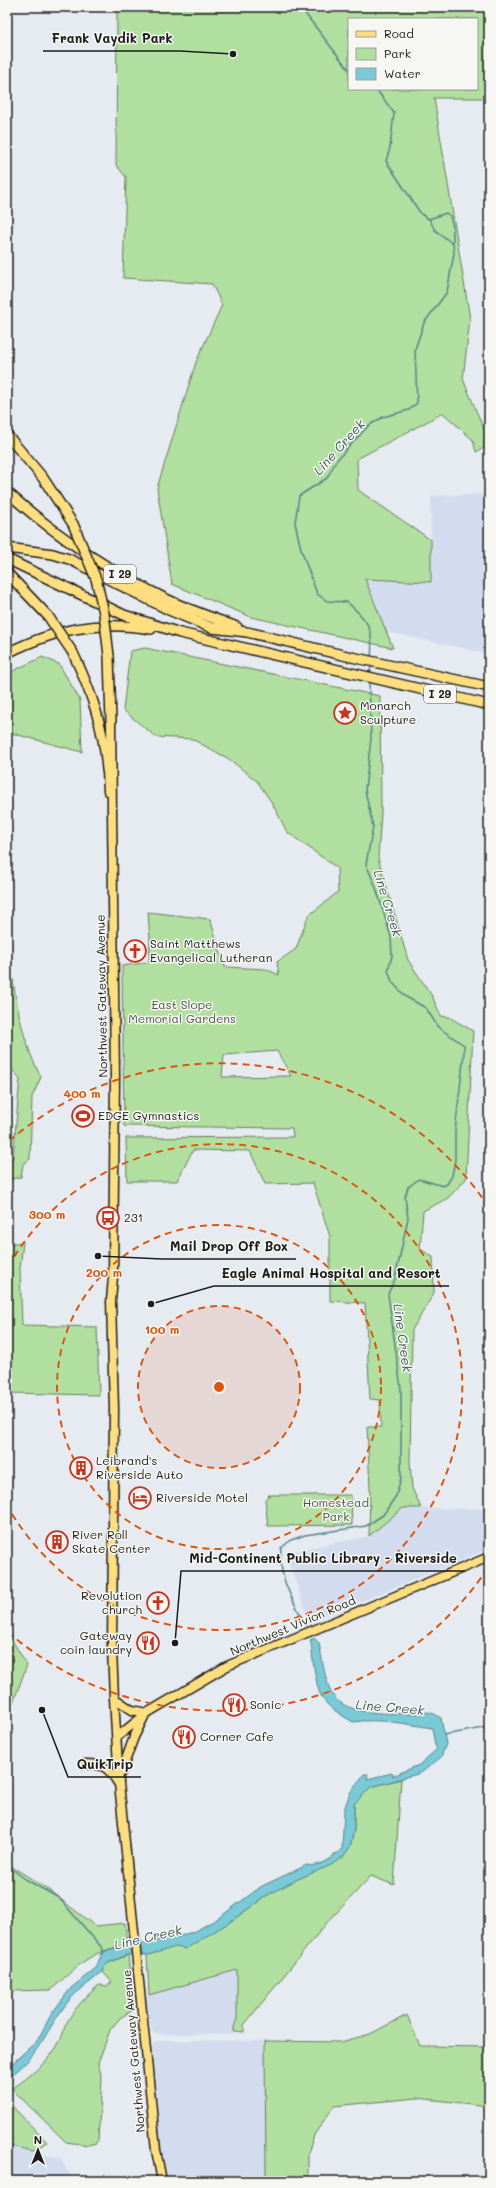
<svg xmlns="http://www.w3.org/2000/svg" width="496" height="2188" viewBox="0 0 496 2188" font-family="Mali,sans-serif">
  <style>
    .built { fill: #d3dcef }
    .green { fill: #b1df9f; stroke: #667e5e; fill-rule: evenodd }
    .water { fill: #7ac9d7; stroke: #54848c }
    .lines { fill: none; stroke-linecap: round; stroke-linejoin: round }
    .stream { stroke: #54848c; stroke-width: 1.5 }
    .major-casing { stroke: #1c1c1c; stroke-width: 11 }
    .highway-casing { stroke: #1c1c1c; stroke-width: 12 }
    .major { stroke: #fedf80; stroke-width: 8 }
    .highway { stroke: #fedf80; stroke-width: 9 }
    .highway-bridge-casing { stroke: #1c1c1c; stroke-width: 12; stroke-linecap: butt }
    .highway-bridge { stroke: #fedf80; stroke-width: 9 }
    .ring { fill: none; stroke: #de560d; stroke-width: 2; stroke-dasharray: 7 5 }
    .labels { text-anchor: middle; stroke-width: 3; stroke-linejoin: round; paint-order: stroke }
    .shield { fill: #f6f6f2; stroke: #5d5d5c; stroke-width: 1 }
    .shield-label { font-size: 11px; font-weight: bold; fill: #1c1c1c }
    .poi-label { font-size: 12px; fill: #1c1c1c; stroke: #f6f6f2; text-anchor: start }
    .street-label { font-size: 12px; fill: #1c1c1c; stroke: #f6f6f2 }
    .park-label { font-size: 12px; fill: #495643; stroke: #f6f6f2 }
    .water-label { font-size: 13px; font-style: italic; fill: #3d595d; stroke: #f6f6f2 }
    .centre { fill: #de560d; stroke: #f6f6f2; stroke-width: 2 }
    .ring-label { font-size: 12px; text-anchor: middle; font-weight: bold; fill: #de560d; stroke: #f6f6f2; stroke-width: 3; stroke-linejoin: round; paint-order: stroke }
    .leader { fill: none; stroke: #1c1c1c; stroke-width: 1.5 }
    .callout-dot { fill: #1c1c1c; stroke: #f6f6f2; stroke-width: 1.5 }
    .callout-label { font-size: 13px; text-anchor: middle; font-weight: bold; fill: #1c1c1c; stroke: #f6f6f2; stroke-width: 3; stroke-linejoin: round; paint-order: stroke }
  </style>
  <rect width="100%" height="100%" fill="#e6eaf1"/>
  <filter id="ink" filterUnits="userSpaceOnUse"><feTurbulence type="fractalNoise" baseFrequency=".025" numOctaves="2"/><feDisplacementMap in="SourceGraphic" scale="8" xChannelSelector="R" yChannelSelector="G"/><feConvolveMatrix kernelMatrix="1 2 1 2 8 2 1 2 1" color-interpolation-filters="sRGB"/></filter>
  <g filter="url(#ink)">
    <g class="built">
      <polygon points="489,494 489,654 387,632 365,579 430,582 431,496"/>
      <polygon points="403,1508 489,1509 489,1549 310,1622 285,1553 369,1536"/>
      <polygon points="238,1970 237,2018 232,2035 155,2034 151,2031 146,1996"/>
      <polygon points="165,2040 265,2041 266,2181 167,2181 160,2143 152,2048 152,2045 157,2041"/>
      <polygon points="7,2145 60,2158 73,2181 7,2181"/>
    </g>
    <g class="green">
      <path d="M117,7H489V98H434L470,319L463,379L485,432L484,448L476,452L473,440L443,413L357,459L358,490L431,540V582L365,579L393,648L251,617L172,584L157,488L196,362L222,305L212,284L123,278L126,177L116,165ZM349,19H477V89H349Z"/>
      <path d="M145,648L380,696L381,812L378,858L408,960L432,996L441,1016L449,1017L473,1031L466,1179L448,1198L423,1211L420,1249L433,1257L434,1293L412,1330L410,1462L412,1488L421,1508H403L369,1536L370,1487L367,1427H381L380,1400L370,1399L365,1303L330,1301V1237L313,1183L265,1184L250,1151L193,1150L177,1181H127L126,1138L293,1137L292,1128L124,1126L122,966L149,962L150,939L148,912L210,919L225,967L266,969L279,975L277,962L296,949L308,916L338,892L337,868L287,832L272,803L257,781L229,759L192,739L156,737L123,710L130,651ZM277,1051L291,1076L222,1077L224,1055Z"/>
      <polygon points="42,657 59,664 80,700 82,752 11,733 7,734 7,674"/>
      <path d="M7,938C14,985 18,1034 41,1077L32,1097L30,1159L23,1164L21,1177L7,1180V1164L13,1158L20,1078L13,1071L7,1056Z"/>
      <polygon points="23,1242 20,1269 22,1325 97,1327 99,1395 7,1393 7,1244"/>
      <polygon points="269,1495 351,1495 352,1525 268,1526 265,1499"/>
      <polygon points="7,1632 27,1665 7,1719"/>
      <polygon points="401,1779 394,1885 371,1876 325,1925 244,2025 244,2032 233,2031 237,2018 237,1970 149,1995 147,1955 206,1935 227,1924 266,1896 350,1847 354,1830 354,1804 371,1787"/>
      <path d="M9,1865L45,1887L95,1926L125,1923L127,1945C88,1952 79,1965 51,1990L7,1991V1869Z"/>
      <path d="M128,1955L133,2010L120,2018L110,2030L98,2063L102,2079L98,2140L96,2143L88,2145L66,2142L12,2089C30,2076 50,2061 60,2041C63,2036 63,2031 65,2026C72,2011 86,1996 99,1985L107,1986L112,1982L102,1971L106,1964Z"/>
      <polygon points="407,2015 420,2046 489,2047 489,2106 417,2098 334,2106 314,2135 308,2153 308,2181 266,2181 265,2041 341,2042 370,2034"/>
      <polygon points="7,2101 47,2142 32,2151 7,2145"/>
    </g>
    <path class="water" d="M314,1638L319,1643C322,1658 324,1675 330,1690C340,1716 387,1713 410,1714C425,1714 426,1708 441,1718L446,1744L441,1757L421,1773L371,1787L354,1804V1830L350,1847L343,1857L331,1865L296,1880L266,1896L227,1924L185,1949L176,1947L148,1955H126L106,1964C102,1976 82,1987 73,1996C48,2023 41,2057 7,2078V2068L37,2041L52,2013L71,1988L96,1968L102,1953L111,1949L180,1936L195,1931L217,1919L262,1886L307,1865C320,1868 332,1857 342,1849L344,1810L350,1793L364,1774H368L367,1779L392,1773L393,1776L419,1765L437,1749L435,1745L432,1728C406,1724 379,1718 353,1722C319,1702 319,1699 313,1661C312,1653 312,1646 310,1640Z"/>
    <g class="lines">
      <g class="stream">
        <polyline points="300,7 349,70"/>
        <polyline points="429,219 446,213 450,216 453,227 453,244"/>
        <path d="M371,658C374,627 368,621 347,602L327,601L317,594L301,549L295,523L299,496L327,478L336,461L368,426L383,417L409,410L417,403L415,349L424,323L447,292L454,253L453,244L435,230L429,219L421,214L386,161L390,148L394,113L376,89"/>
        <polyline points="370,673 371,665"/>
        <path d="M308,1629C294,1601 278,1581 281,1548L291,1540L305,1535L366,1526L383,1515L396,1496L401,1478V1389L388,1294L395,1279L408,1218L405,1197L408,1187L419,1179L443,1186L447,1184L452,1176L455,1160V1132L464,1053V1045L438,1027L426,1008L406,997L392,982L388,970L392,956L391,937L376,888L366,864L373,827L365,790L371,739L369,681"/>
        <polyline points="444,1735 489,1727"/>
        <polyline points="7,1865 25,1879 59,1898 103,1949 103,1954"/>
      </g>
      <g class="major-casing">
        <g id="major">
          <polyline points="111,722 115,1077 113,1277 111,1301 114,1409 112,1649 114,1698 119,1783 156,2150 162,2181"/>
          <polyline points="107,770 108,791"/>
          <polyline points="114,1698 132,1710 147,1713"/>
          <polyline points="117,1737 147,1713 227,1666 489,1557"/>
          <path d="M85,1764C104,1764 108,1767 118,1783"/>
          <polyline points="121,1773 134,1737 144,1717"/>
        </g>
      </g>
      <g class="highway-casing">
        <g id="highway">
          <polyline points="7,435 43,478 73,524"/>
          <path d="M7,492C54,534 109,571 166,599C189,610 213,618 237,627"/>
          <polyline points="7,548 53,554 69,559 169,610 212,628 247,632 347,656 489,687"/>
          <polyline points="7,559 124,615 180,633 489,705"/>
          <polyline points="7,573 48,616"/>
          <path d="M7,653C56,629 97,620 151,629"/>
          <path d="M73,653C91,691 104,728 107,770"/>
          <polyline points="109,656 111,722"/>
        </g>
      </g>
      <use href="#major" class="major"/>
      <use href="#highway" class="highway"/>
      <g class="highway-bridge-casing">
        <g id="highway-bridge">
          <polyline points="73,524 96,579 104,613 109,656"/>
          <polyline points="48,616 73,653"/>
        </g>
      </g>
      <use href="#highway-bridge" class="highway-bridge"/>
    </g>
  </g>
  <circle cx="219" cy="1387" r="81" fill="#de560d" fill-opacity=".12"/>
  <g class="ring">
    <circle cx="219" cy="1387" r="81"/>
    <circle cx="219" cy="1387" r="162"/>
    <path d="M8 1267A243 243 0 1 1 8 1507"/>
    <path d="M488 1568A324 324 0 0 1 9 1633M9 1141A324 324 0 0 1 488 1206"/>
  </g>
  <defs>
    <g id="sight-ring" transform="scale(1.15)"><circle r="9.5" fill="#f6f6f2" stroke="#c8321e" stroke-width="1.5"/><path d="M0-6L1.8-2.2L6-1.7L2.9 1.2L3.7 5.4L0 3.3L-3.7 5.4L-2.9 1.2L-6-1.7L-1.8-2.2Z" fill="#c8321e"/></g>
    <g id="church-ring" transform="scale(1.15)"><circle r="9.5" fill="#f6f6f2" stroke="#c8321e" stroke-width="1.5"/><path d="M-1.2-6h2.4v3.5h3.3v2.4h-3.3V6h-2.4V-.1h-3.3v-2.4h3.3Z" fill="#c8321e"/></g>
    <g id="stadium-ring" transform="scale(1.15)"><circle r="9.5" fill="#f6f6f2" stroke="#c8321e" stroke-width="1.5"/><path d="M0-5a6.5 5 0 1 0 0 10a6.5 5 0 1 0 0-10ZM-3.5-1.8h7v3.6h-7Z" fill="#c8321e"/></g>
    <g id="bus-ring" transform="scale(1.15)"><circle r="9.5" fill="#f6f6f2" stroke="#c8321e" stroke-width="1.5"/><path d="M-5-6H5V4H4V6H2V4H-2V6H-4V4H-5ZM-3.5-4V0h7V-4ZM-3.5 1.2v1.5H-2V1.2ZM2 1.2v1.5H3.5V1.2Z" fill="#c8321e"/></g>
    <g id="building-ring" transform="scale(1.15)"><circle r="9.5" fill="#f6f6f2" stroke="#c8321e" stroke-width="1.5"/><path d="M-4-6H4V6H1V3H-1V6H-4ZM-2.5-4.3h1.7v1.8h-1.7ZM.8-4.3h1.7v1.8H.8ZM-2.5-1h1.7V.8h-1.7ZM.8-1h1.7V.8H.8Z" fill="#c8321e"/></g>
    <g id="hotel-ring" transform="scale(1.15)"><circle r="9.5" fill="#f6f6f2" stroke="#c8321e" stroke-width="1.5"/><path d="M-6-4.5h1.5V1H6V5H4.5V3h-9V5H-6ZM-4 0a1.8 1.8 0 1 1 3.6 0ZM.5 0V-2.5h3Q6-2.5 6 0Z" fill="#c8321e"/></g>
    <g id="restaurant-ring" transform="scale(1.15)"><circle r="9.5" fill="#f6f6f2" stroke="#c8321e" stroke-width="1.5"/><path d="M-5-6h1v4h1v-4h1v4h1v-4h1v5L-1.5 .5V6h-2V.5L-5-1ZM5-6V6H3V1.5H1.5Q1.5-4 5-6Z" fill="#c8321e"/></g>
  </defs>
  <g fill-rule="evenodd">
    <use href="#sight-ring" x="345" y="713"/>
    <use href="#church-ring" x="135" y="951"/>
    <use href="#stadium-ring" x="83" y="1116"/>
    <use href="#bus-ring" x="108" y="1218"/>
    <use href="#building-ring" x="81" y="1468"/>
    <use href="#hotel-ring" x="140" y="1498"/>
    <use href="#building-ring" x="57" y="1542"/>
    <use href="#church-ring" x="158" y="1603"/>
    <use href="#restaurant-ring" x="148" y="1643"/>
    <use href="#restaurant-ring" x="234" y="1705"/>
    <use href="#restaurant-ring" x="184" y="1737"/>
  </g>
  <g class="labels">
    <g class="shield">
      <rect x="104" y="565" width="32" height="18" rx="3"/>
      <rect x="424" y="685" width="32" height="18" rx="3"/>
    </g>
    <g class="shield-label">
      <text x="120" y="578">I 29</text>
      <text x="440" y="698">I 29</text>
    </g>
    <g class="poi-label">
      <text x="360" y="710">Monarch<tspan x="360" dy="14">Sculpture</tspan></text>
      <text x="150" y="948">Saint Matthews<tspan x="150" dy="14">Evangelical Lutheran</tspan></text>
      <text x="98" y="1120">EDGE Gymnastics</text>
      <text x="124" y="1222">231</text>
      <text x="96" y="1465">Leibrand's<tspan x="96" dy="14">Riverside Auto</tspan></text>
      <text x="156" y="1502">Riverside Motel</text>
      <text x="72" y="1539">River Roll<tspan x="72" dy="14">Skate Center</tspan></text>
      <text x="142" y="1600" text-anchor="end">Revolution<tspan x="142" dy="14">church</tspan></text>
      <text x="132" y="1640" text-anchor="end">Gateway<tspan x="132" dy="14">coin laundry</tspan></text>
      <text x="250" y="1709">Sonic</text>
      <text x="200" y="1741">Corner Cafe</text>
    </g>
    <g class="street-label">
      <text transform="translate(102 996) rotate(-91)" y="4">Northwest Gateway Avenue</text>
      <text transform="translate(293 1626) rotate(-23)" y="4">Northwest Vivion Road</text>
      <text transform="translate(134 2051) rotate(-95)" y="4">Northwest Gateway Avenue</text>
    </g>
    <g class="park-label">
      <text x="182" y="1009">East Slope<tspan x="182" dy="14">Memorial Gardens</tspan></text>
      <text x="336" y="1507">Homestead<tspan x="336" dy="14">Park</tspan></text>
    </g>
    <g class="water-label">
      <text transform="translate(339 447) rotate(-48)" y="5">Line Creek</text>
      <text transform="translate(388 903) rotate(73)" y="5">Line Creek</text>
      <text transform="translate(403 1338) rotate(82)" y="5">Line Creek</text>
      <text transform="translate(390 1707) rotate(5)" y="5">Line Creek</text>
      <text transform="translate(148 1937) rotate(-13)" y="5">Line Creek</text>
    </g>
  </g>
  <circle cx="219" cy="1387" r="6" class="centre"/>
  <g class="ring-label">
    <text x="82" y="1098">400 m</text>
    <text x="47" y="1219">300 m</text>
    <text x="104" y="1277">200 m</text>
    <text x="162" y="1334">100 m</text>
  </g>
  <path class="leader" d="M233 54L180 51H43M98 1256L162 1259H296M151 1304L214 1286H449M175 1643L181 1571H465M42 1710L68 1777H141"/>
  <g class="callout-dot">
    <circle cx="233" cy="54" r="4"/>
    <circle cx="98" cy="1256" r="4"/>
    <circle cx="151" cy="1304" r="4"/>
    <circle cx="175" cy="1643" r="4"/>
    <circle cx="42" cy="1710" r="4"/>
  </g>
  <g class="callout-label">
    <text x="112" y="43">Frank Vaydik Park</text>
    <text x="229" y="1251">Mail Drop Off Box</text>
    <text x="331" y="1278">Eagle Animal Hospital and Resort</text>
    <text x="323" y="1563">Mid-Continent Public Library - Riverside</text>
    <text x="105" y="1769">QuikTrip</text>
  </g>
  <rect width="496" height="2188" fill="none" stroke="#f6f6f2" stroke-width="24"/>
  <rect x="12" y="12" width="472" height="2164" fill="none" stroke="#1c1c1c" stroke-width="1.5" filter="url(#ink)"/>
  <rect x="348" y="18" width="130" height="72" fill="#f6f6f2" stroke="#9f9f9c"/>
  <rect x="356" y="31" width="20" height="6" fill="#fedf80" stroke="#9f9f9c"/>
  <text x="384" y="38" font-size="12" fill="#1c1c1c">Road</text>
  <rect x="356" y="48" width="20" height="12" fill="#b1df9f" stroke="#9f9f9c"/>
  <text x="384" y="58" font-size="12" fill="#1c1c1c">Park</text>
  <rect x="356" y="68" width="20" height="12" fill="#7ac9d7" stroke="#9f9f9c"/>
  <text x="384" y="78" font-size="12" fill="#1c1c1c">Water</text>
  <g transform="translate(38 2150)" stroke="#f6f6f2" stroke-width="3" paint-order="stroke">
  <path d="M0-3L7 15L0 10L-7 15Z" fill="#1c1c1c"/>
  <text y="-6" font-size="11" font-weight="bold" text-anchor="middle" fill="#1c1c1c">N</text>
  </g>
</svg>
